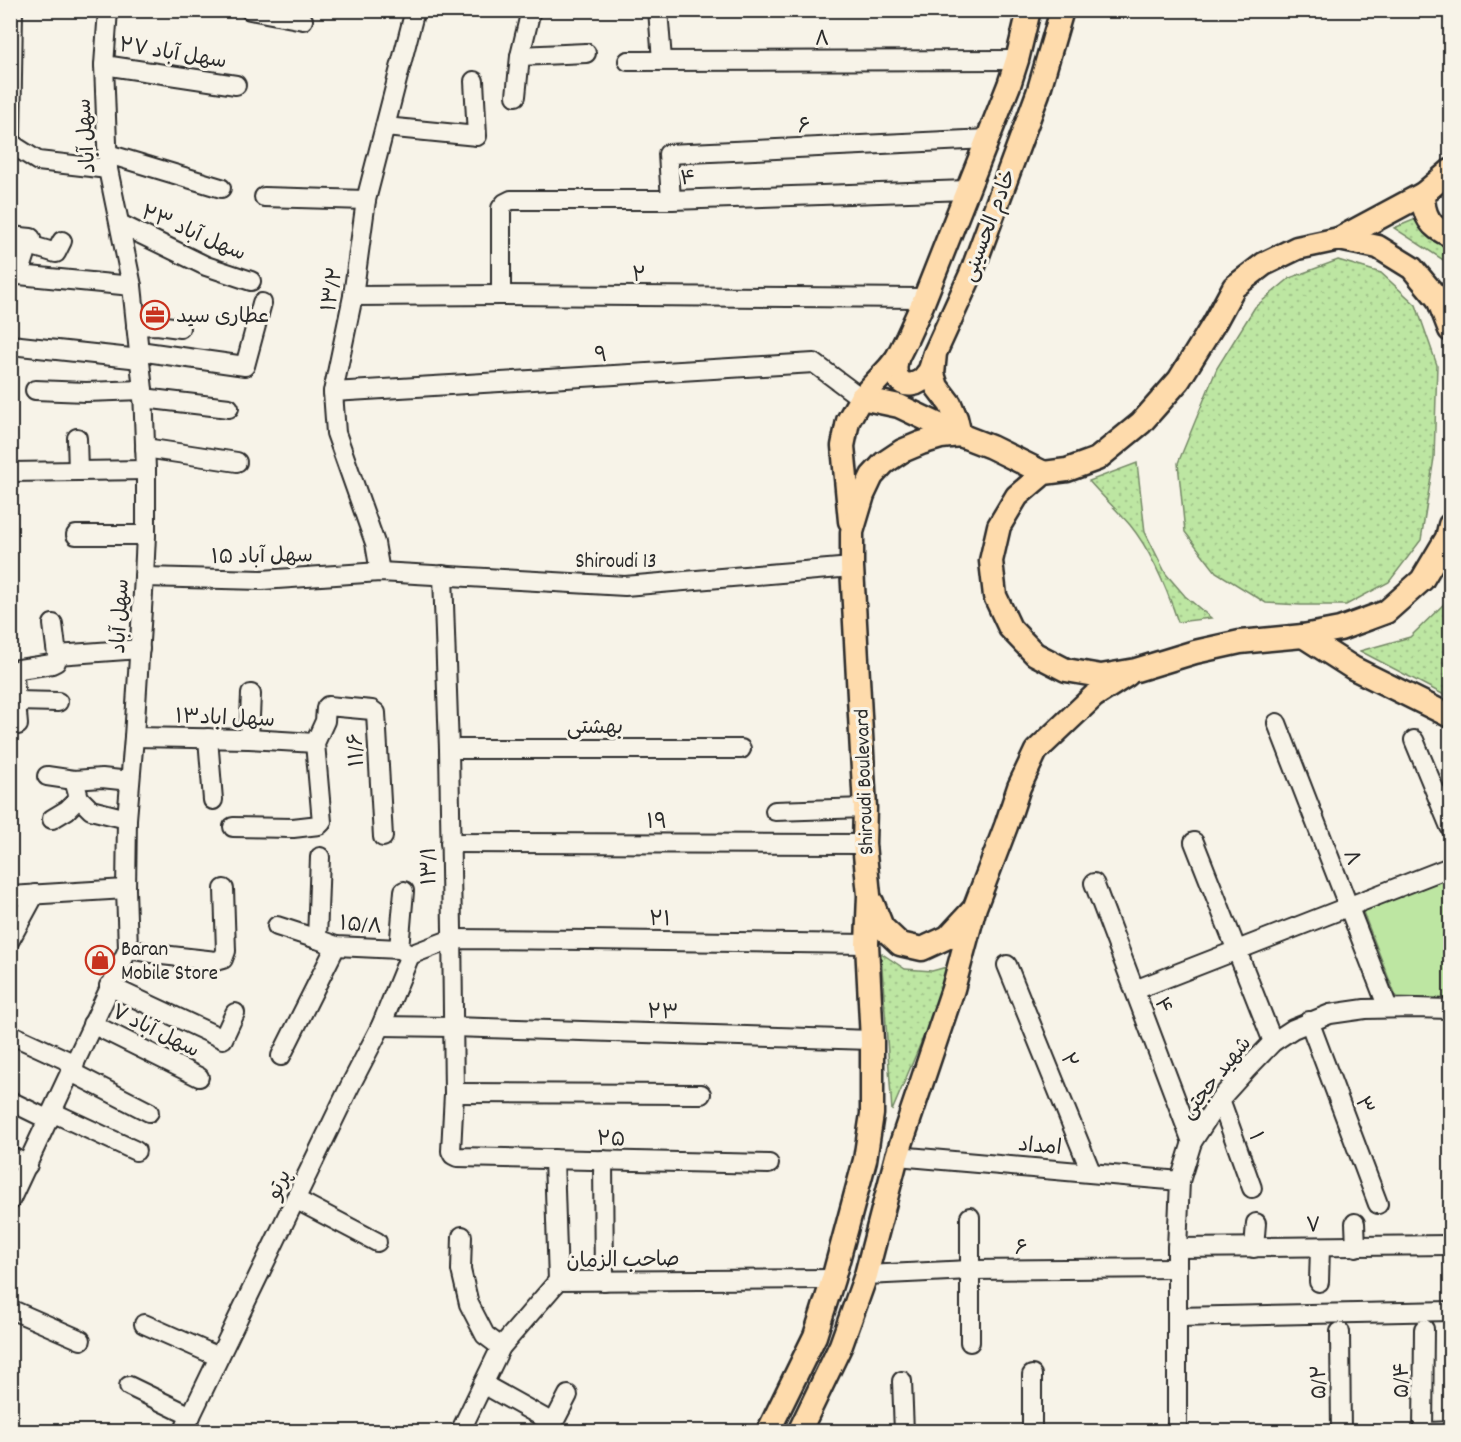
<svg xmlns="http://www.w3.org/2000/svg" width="1461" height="1442" viewBox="0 0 1461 1442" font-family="Dekko,'Playpen Sans Arabic',sans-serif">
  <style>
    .grass { fill: url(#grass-dots); stroke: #748866; stroke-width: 1.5 }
    .park { fill: #bde6a2; stroke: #748866; stroke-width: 1.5 }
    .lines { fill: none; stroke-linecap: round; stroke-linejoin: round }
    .minor-casing { stroke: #2b2b2b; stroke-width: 22 }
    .major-casing { stroke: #2b2b2b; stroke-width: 27 }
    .minor { stroke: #f7f3e8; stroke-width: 18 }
    .major { stroke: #fedbac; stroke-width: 22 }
    .labels { text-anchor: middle; stroke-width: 6; stroke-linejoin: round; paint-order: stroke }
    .street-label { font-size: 21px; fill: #2b2b2b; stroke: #f7f3e8 }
    .poi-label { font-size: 21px; fill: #2b2b2b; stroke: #f7f3e8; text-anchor: start }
  </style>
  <defs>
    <pattern id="grass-dots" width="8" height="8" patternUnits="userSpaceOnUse" patternTransform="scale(1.5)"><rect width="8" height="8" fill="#bde6a2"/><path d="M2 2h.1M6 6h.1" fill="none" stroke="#a3c58c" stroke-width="1.8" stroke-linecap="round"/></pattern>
  </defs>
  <rect width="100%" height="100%" fill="#f7f3e8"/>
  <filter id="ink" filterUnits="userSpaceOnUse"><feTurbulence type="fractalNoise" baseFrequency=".0167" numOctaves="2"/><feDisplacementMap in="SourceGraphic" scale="12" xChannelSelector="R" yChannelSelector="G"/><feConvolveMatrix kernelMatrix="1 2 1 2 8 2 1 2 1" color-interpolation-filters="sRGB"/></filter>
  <g filter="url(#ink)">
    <g class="grass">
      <path d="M1416,219C1422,235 1433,245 1450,244V253L1448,263L1394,228Z"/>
      <polygon points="1338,260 1381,273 1416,305 1437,365 1434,458 1421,540 1389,582 1346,605 1301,605 1266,603 1216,572 1185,532 1178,463 1217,368 1255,307 1290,278"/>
      <path d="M1137,463L1145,532L1166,574L1185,596L1211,618L1178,622C1167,589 1152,552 1130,525C1117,510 1102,496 1089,481Z"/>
      <polygon points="1450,598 1450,698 1360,651 1410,637"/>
      <polygon points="881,953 905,969 932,971 954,965 892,1111"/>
    </g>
    <polygon class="park" points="1450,873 1450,999 1396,997 1361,907"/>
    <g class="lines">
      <g class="minor-casing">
        <g id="minor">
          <polyline points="250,10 303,20"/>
          <polyline points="658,10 662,60"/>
          <polyline points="520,56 586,53"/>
          <polyline points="628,61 1017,60"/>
          <polyline points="104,65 236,85"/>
          <polyline points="516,96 520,56 531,10"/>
          <polyline points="385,127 477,136 474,81"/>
          <polyline points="10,141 16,147 38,161 108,169"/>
          <polyline points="11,141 13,11"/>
          <polyline points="108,154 221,188"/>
          <polyline points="264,197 366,200"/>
          <polyline points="671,200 668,154 988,139"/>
          <polyline points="120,224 206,266 251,281"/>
          <polyline points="10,236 31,238 19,275 132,286"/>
          <polyline points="29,245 56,253 62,241"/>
          <polyline points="501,295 501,208 505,203 511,200 671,200 967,190"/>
          <polyline points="353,296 501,295 924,298"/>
          <polyline points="136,326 157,325 180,328"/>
          <polyline points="11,345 140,359"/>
          <polyline points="139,351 245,366 262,303"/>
          <polyline points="35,390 86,392 143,390"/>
          <polyline points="333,392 814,363 861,398"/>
          <polyline points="143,398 229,408"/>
          <polyline points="77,438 78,471"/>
          <polyline points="145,448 237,462"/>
          <polyline points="10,472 146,470"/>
          <polyline points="76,535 146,535"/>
          <polyline points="380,572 375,543 336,433 333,392 353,296 366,200 415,10"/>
          <polyline points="443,575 449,749 452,929 454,1093 451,1151 453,1155 457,1157 769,1164"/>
          <polyline points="144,577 262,580 380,572 625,586 852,567"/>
          <polyline points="53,624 57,655"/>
          <polyline points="16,701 58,702"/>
          <polyline points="1277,723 1388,1008"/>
          <polyline points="18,725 14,677 16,671 19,669 52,664 56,662 57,655 140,649"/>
          <polyline points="134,737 249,739 315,743"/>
          <polyline points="208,738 213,800"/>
          <polyline points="249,739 251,694"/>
          <polyline points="1414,740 1450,827"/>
          <polyline points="315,743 325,721 326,708 328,706 372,710 376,713 383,837"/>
          <polyline points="449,749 741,749"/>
          <polyline points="47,776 74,780 102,778 130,781"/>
          <polyline points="74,780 79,798 91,810 127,819"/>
          <polyline points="775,811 865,808"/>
          <polyline points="52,819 67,810 79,798"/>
          <polyline points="233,827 293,828 319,825 322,822 315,743"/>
          <polyline points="1194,842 1273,1042"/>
          <polyline points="450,843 864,844"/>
          <polyline points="320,857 317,939 336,946 399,949 410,955"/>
          <polyline points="1094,883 1192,1142"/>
          <polyline points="10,896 126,889"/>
          <polyline points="277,926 317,939"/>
          <polyline points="10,940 35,894"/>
          <polyline points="128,949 162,955 216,961 223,959 226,951 224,889"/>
          <polyline points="399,949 404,891"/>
          <polyline points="410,955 452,939 590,940 867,944"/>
          <polyline points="1007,965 1091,1172"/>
          <polyline points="109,986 223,1039 235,1013"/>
          <polyline points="1135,990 1450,867"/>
          <polyline points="1309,1021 1378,1204"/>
          <polyline points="92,1024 199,1077"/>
          <polyline points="381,1026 452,1027 872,1040"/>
          <polyline points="10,1034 75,1064"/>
          <polyline points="281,1056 336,946"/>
          <polyline points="71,1072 149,1112"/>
          <polyline points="454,1093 701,1094"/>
          <polyline points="1220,1099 1252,1188"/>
          <polyline points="10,1101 49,1120"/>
          <polyline points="52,1112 136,1151"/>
          <polyline points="10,1156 28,1165"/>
          <polyline points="897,1156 1180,1181"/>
          <polyline points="554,1159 558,1281"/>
          <polyline points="603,1160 604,1281"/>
          <polyline points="295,1199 377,1242"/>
          <polyline points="10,1201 128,949 126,889 127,819 134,737 144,577 146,535 146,470 143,390 132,286 108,169 104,65 108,10"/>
          <polyline points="1355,1223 1356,1247"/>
          <polyline points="462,1236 461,1270 469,1304 485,1335 501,1347"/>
          <polyline points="1177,1248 1450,1245"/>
          <polyline points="1254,1248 1256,1223"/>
          <polyline points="866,1275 970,1270 1177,1268"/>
          <polyline points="1319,1282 1320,1247"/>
          <polyline points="10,1309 81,1340"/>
          <polyline points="1177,1317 1450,1311"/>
          <polyline points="144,1324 219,1357"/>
          <polyline points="1340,1332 1341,1432"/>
          <polyline points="970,1342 970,1217"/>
          <polyline points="1032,1375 1032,1432"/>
          <polyline points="902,1381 904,1432"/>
          <polyline points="483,1384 553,1423"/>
          <polyline points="129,1386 191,1416"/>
          <polyline points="183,1432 349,1088 381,1026 410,955"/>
          <polyline points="460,1432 501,1347 558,1281 833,1279"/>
          <polyline points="549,1432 568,1395"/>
          <polyline points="1177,1432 1177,1248 1180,1181 1192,1142 1220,1099 1248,1068 1273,1042 1293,1029 1330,1014 1365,1009 1414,1008 1450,1009"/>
          <polyline points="1423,1432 1424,1329"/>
          <polyline points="1430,1432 1450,1431"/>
        </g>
      </g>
      <g class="major-casing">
        <g id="major">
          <path d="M1423,194C1423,215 1430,228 1450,235"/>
          <polyline points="1339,239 1423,194 1450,171"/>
          <polyline points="1450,330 1438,299 1412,268 1378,247 1339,239 1297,248 1264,264 1234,287 1215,322 1179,380 1141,423 1097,459 1067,470 1044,473 1017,496 999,526 991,561 995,596 1010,628 1035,654 1066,670 1101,676 1136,670 1195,652 1240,642 1303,636 1340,629 1386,612 1422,580 1447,538 1450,525"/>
          <path d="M897,358C896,364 894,370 897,376C903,390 920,385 927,374C931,370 932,362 934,356"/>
          <polyline points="861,398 899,406 960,435"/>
          <polyline points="960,435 956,418 950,404 937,387 933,374 935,353 971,274 1038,93 1062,10"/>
          <polyline points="850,521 843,446 848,421 861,398 889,368 897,358 907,338 922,305 1009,85 1017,60 1029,10"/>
          <polyline points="1303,636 1353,668 1450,716"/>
          <polyline points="872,902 882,927 900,944 922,949 948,937 972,911"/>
          <polyline points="768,1432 815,1336 833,1279 865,1160 872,1114 872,1040 867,944 869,895 864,844 865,808 852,567 852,532 863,495 872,476 884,463 902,451 921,443 941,437 960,435 991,447 1044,473"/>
          <polyline points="799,1432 841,1345 866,1275 897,1156 953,989 975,907 1006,826 1019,787 1036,751 1094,696 1127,675"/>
        </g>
      </g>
      <use href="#minor" class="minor"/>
      <use href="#major" class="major"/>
    </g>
  </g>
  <defs>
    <g id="office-ring" transform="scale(1.5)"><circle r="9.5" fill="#f7f3e8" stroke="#c8321e" stroke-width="1.5"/><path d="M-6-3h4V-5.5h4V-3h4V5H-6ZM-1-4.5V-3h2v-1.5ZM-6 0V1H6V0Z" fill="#c8321e"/></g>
    <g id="shop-ring" transform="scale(1.5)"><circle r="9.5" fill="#f7f3e8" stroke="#c8321e" stroke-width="1.5"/><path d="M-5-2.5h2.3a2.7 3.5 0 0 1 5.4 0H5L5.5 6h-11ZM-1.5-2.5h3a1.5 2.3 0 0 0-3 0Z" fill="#c8321e"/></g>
  </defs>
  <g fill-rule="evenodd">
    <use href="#office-ring" x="155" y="315"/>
    <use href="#shop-ring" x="100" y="960"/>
  </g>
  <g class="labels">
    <g class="street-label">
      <text x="822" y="45">۸</text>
      <text transform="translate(173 52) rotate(9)" y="7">سهل آباد ۲۷</text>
      <text transform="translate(804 125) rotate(-3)" y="7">۶</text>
      <text transform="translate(85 136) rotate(-94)" y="7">سهل آباد</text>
      <text transform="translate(688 177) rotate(-2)" y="7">۴</text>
      <text transform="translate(988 225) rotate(-69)" y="7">خادم الحسینی</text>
      <text transform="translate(194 232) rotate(23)" y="7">سهل آباد ۲۳</text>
      <text x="639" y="281">۲</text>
      <text transform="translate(331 289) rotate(-81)" y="7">۱۳/۲</text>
      <text transform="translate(601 354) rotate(-3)" y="7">۹</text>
      <text transform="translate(262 555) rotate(-1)" y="7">سهل آباد ۱۵</text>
      <text x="616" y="567">Shiroudi 13</text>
      <text transform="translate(119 616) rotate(-87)" y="7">سهل آباد</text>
      <text transform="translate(225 717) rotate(2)" y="7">سهل اباد۱۳</text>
      <text x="595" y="733">بهشتی</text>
      <text transform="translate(355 750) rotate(-93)" y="7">۱۱/۶</text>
      <text transform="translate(863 782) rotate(-92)" y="7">Shiroudi Boulevard</text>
      <text x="657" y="828">۱۹</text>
      <text transform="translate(1353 857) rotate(69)" y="7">۸</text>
      <text transform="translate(428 866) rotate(-91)" y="7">۱۳/۱</text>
      <text transform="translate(660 918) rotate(1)" y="7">۲۱</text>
      <text transform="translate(361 924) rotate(5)" y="7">۱۵/۸</text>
      <text transform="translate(1164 1005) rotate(69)" y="7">۴</text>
      <text transform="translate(663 1011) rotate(2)" y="7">۲۳</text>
      <text transform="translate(156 1030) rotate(26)" y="7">سهل آباد ۷</text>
      <text transform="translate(1070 1060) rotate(68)" y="7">۲</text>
      <text transform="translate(1215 1077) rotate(-51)" y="7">شهید حجتی</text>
      <text transform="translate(1365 1105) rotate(69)" y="7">۳</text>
      <text transform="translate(1257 1136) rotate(70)" y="7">۱</text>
      <text transform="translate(611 1138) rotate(2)" y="7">۲۵</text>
      <text transform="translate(1040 1145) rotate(5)" y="7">امداد</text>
      <text transform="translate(278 1184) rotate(-64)" y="7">پرتو</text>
      <text transform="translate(1313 1224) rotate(-1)" y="7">۷</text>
      <text x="1021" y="1254">۶</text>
      <text transform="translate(623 1259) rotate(-1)" y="7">صاحب الزمان</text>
      <text transform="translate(1401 1380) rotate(-90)" y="7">۵/۴</text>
      <text transform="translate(1318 1382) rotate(-91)" y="7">۵/۲</text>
    </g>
    <g class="poi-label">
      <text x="176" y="322">عطاری سید</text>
      <text x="121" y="955">Baran<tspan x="121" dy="24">Mobile Store</tspan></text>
    </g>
  </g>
  <rect width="1461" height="1442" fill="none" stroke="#f7f3e8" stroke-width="36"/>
  <rect x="18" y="18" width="1425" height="1406" fill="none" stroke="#2b2b2b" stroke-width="2" filter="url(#ink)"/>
</svg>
